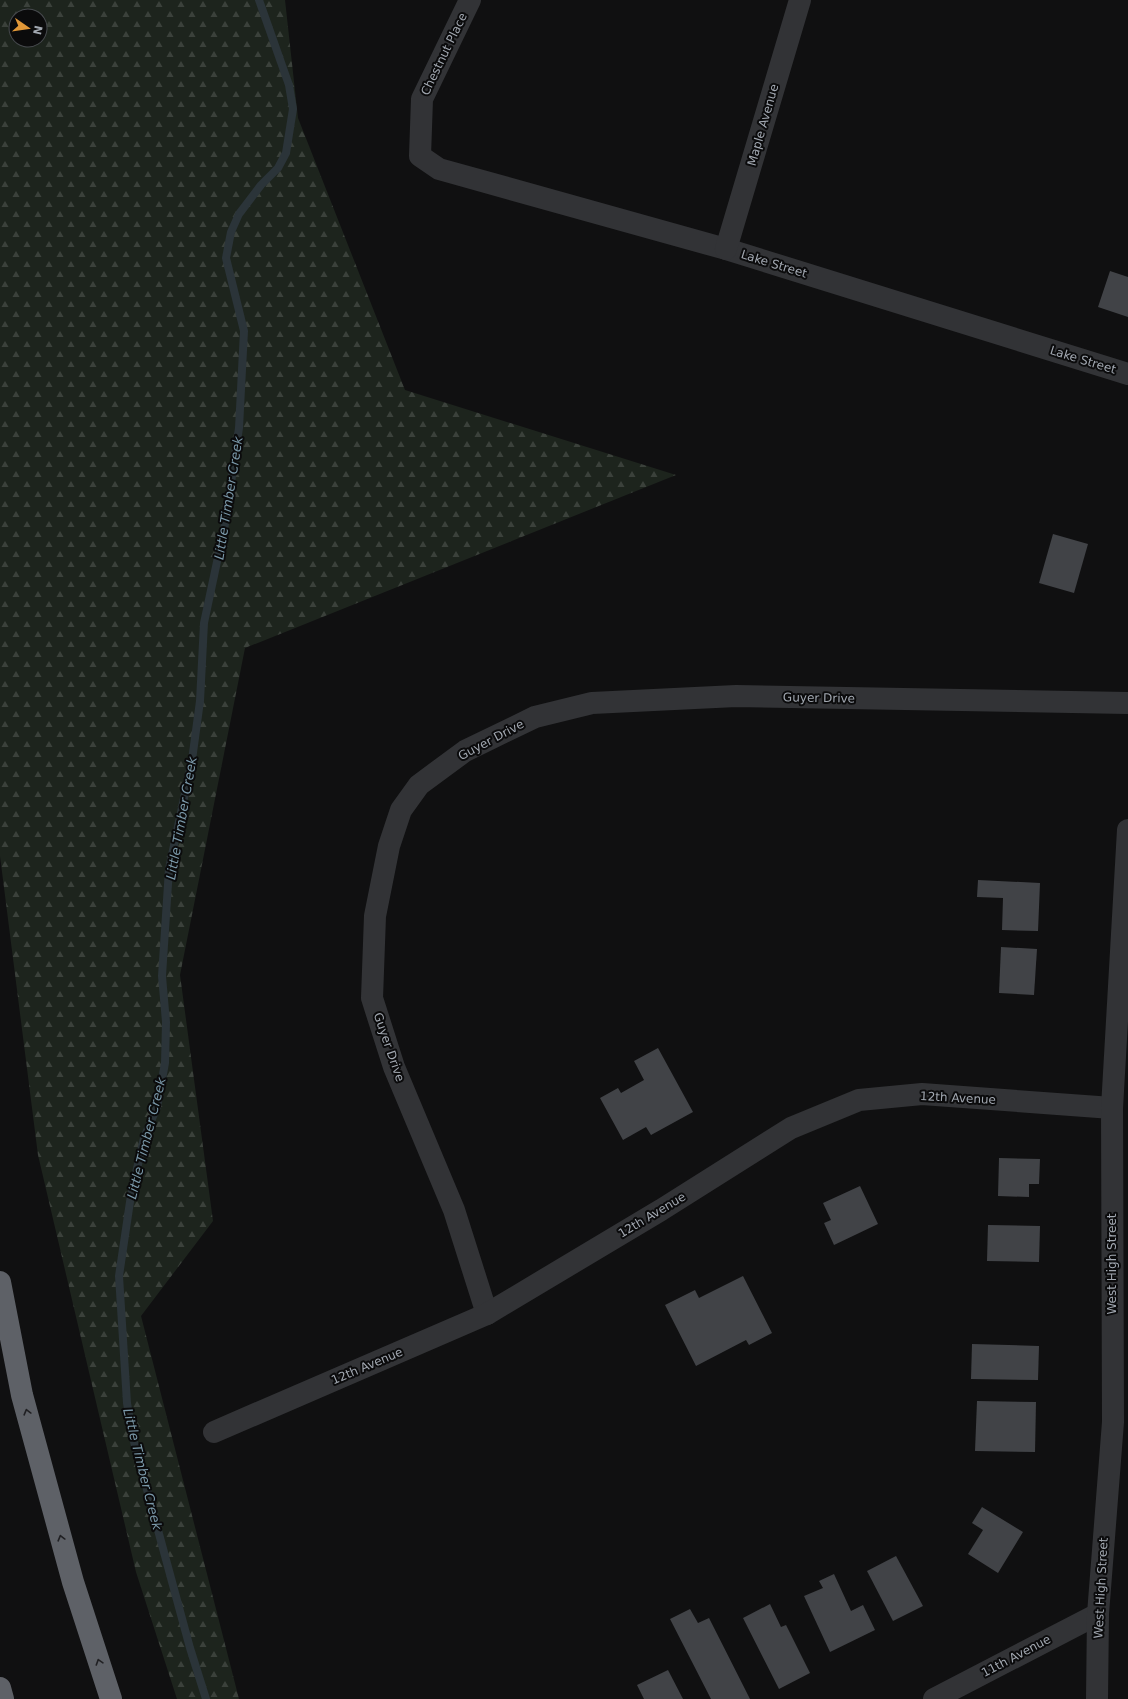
<svg xmlns="http://www.w3.org/2000/svg" width="1128" height="1699" viewBox="0 0 1128 1699" font-family="'DejaVu Sans',sans-serif">
  <style>
    .forest { fill: url(#forest-firs); fill-rule: evenodd }
    .lines { fill: none; stroke-linecap: round; stroke-linejoin: round }
    .stream { stroke: #2b3439; stroke-width: 8 }
    .building { fill: #414347 }
    .street { stroke: #323336; stroke-width: 22 }
    .highway { stroke: #5e6167; stroke-width: 22 }
    .oneway { stroke: #202023 }
    .labels { text-anchor: middle; stroke-width: 4; stroke-linejoin: round; paint-order: stroke }
    .street-label { font-size: 12px; fill: #a2a8b1; stroke: #0b0b0c }
    .water-label { font-size: 13px; font-style: italic; fill: #7b99aa; stroke: #0b0b0c }
  </style>
  <defs>
    <pattern id="forest-firs" width="22" height="20" patternUnits="userSpaceOnUse"><rect width="22" height="20" fill="#1d241d"/><path d="M5 1l3.5 6h-7zM16 11l3.5 6h-7z" fill="#3b413b"/></pattern>
  </defs>
  <rect width="100%" height="100%" fill="#101011"/>
  <path class="forest" d="M0,0H285L298,118L405,390L676,475L245,648L180,975L213,1221L141,1316L239,1699H177L136,1572L38,1155L0,856ZM16,16H40V40H16Z"/>
  <g class="lines">
    <polyline class="stream" points="206,1699 190,1648 133,1438 127,1403 119,1276 131,1195 144,1138 157,1107 165,1063 166,1022 162,976 169,869 192,760 200,701 204,623 225,524 239,428 244,331 226,258 231,232 239,214 261,185 278,168 286,153 293,109 289,85 259,0"/>
  </g>
  <g class="building">
    <polygon points="1110,271 1128,277 1128,317 1098,307"/>
    <polygon points="1053,534 1088,544 1074,593 1039,583"/>
    <polygon points="978,880 1040,883 1038,931 1002,930 1003,898 977,897"/>
    <polygon points="1001,947 1037,949 1034,995 999,993"/>
    <polygon points="658,1048 693,1112 651,1135 646,1127 623,1140 600,1098 618,1088 621,1093 644,1080 634,1061"/>
    <polygon points="999,1158 1040,1159 1039,1184 1029,1184 1029,1197 998,1196"/>
    <polygon points="860,1186 878,1224 834,1245 824,1223 831,1220 823,1203"/>
    <polygon points="988,1225 1040,1226 1039,1262 987,1261"/>
    <polygon points="743,1276 772,1333 749,1345 746,1340 696,1366 665,1305 695,1290 699,1298"/>
    <polygon points="972,1344 1039,1346 1038,1380 971,1379"/>
    <polygon points="977,1401 1036,1402 1035,1452 975,1451"/>
    <polygon points="982,1507 1023,1532 998,1573 968,1554 983,1530 972,1523"/>
    <polygon points="896,1556 923,1606 893,1621 867,1571"/>
    <polygon points="834,1574 851,1611 863,1605 875,1630 830,1652 804,1596 823,1588 819,1581"/>
    <polygon points="770,1604 781,1627 786,1625 810,1673 779,1689 743,1618"/>
    <polygon points="690,1609 698,1623 709,1618 750,1699 711,1699 670,1619"/>
    <polygon points="668,1670 683,1699 644,1699 637,1685"/>
  </g>
  <g class="lines">
    <g class="street">
      <polyline points="470,0 422,99 420,156 439,169 726,249 1128,374"/>
      <polyline points="726,249 800,0"/>
      <polyline points="487,1314 454,1210 394,1067 372,998 375,916 389,846 401,810 419,785 465,751 535,717 592,703 736,696 1128,703"/>
      <polyline points="214,1432 487,1314 661,1210 791,1128 859,1100 922,1094 1112,1108"/>
      <polyline points="934,1699 1098,1614"/>
      <polyline points="1097,1699 1098,1614 1113,1422 1112,1108 1128,830"/>
    </g>
    <g class="highway">
      <polyline points="0,1282 22,1395 73,1582 111,1699"/>
      <polyline points="0,1688 3,1699"/>
    </g>
  </g>
  <defs><path id="oneway-chevron" d="M-2-3.5L2.5 0L-2 3.5" fill="none" stroke-width="1.6" stroke-linecap="round" stroke-linejoin="round"/></defs>
  <g class="oneway">
    <use href="#oneway-chevron" transform="translate(27 1412) rotate(-105)"/>
    <use href="#oneway-chevron" transform="translate(61 1538) rotate(-105)"/>
    <use href="#oneway-chevron" transform="translate(99 1662) rotate(-108)"/>
  </g>
  <g class="labels">
    <g class="street-label">
      <text transform="translate(444 54) rotate(-64)" y="4">Chestnut Place</text>
      <text transform="translate(763 125) rotate(-74)" y="4">Maple Avenue</text>
      <text transform="translate(774 264) rotate(17)" y="4">Lake Street</text>
      <text transform="translate(1083 360) rotate(17)" y="4">Lake Street</text>
      <text transform="translate(819 698) rotate(1)" y="4">Guyer Drive</text>
      <text transform="translate(491 740) rotate(-28)" y="4">Guyer Drive</text>
      <text transform="translate(389 1047) rotate(71)" y="4">Guyer Drive</text>
      <text transform="translate(958 1098) rotate(3)" y="4">12th Avenue</text>
      <text transform="translate(652 1215) rotate(-31)" y="4">12th Avenue</text>
      <text transform="translate(1112 1264) rotate(-90)" y="4">West High Street</text>
      <text transform="translate(367 1366) rotate(-23)" y="4">12th Avenue</text>
      <text transform="translate(1101 1588) rotate(-87)" y="4">West High Street</text>
      <text transform="translate(1016 1656) rotate(-28)" y="4">11th Avenue</text>
    </g>
    <g class="water-label">
      <text transform="translate(228 498) rotate(-81)" y="5">Little Timber Creek</text>
      <text transform="translate(181 818) rotate(-80)" y="5">Little Timber Creek</text>
      <text transform="translate(146 1138) rotate(-76)" y="5">Little Timber Creek</text>
      <text transform="translate(143 1469) rotate(76)" y="5">Little Timber Creek</text>
    </g>
  </g>
  <g transform="translate(28 28) rotate(103)"><circle r="19" fill="#0b0b0c" stroke="#474a4e"/>
  <path d="M0-3L7 15L0 10L-7 15Z" fill="#e29838"/>
  <text y="-6" font-size="11" font-weight="bold" text-anchor="middle" fill="#a2a8b1">N</text>
  </g>
</svg>
